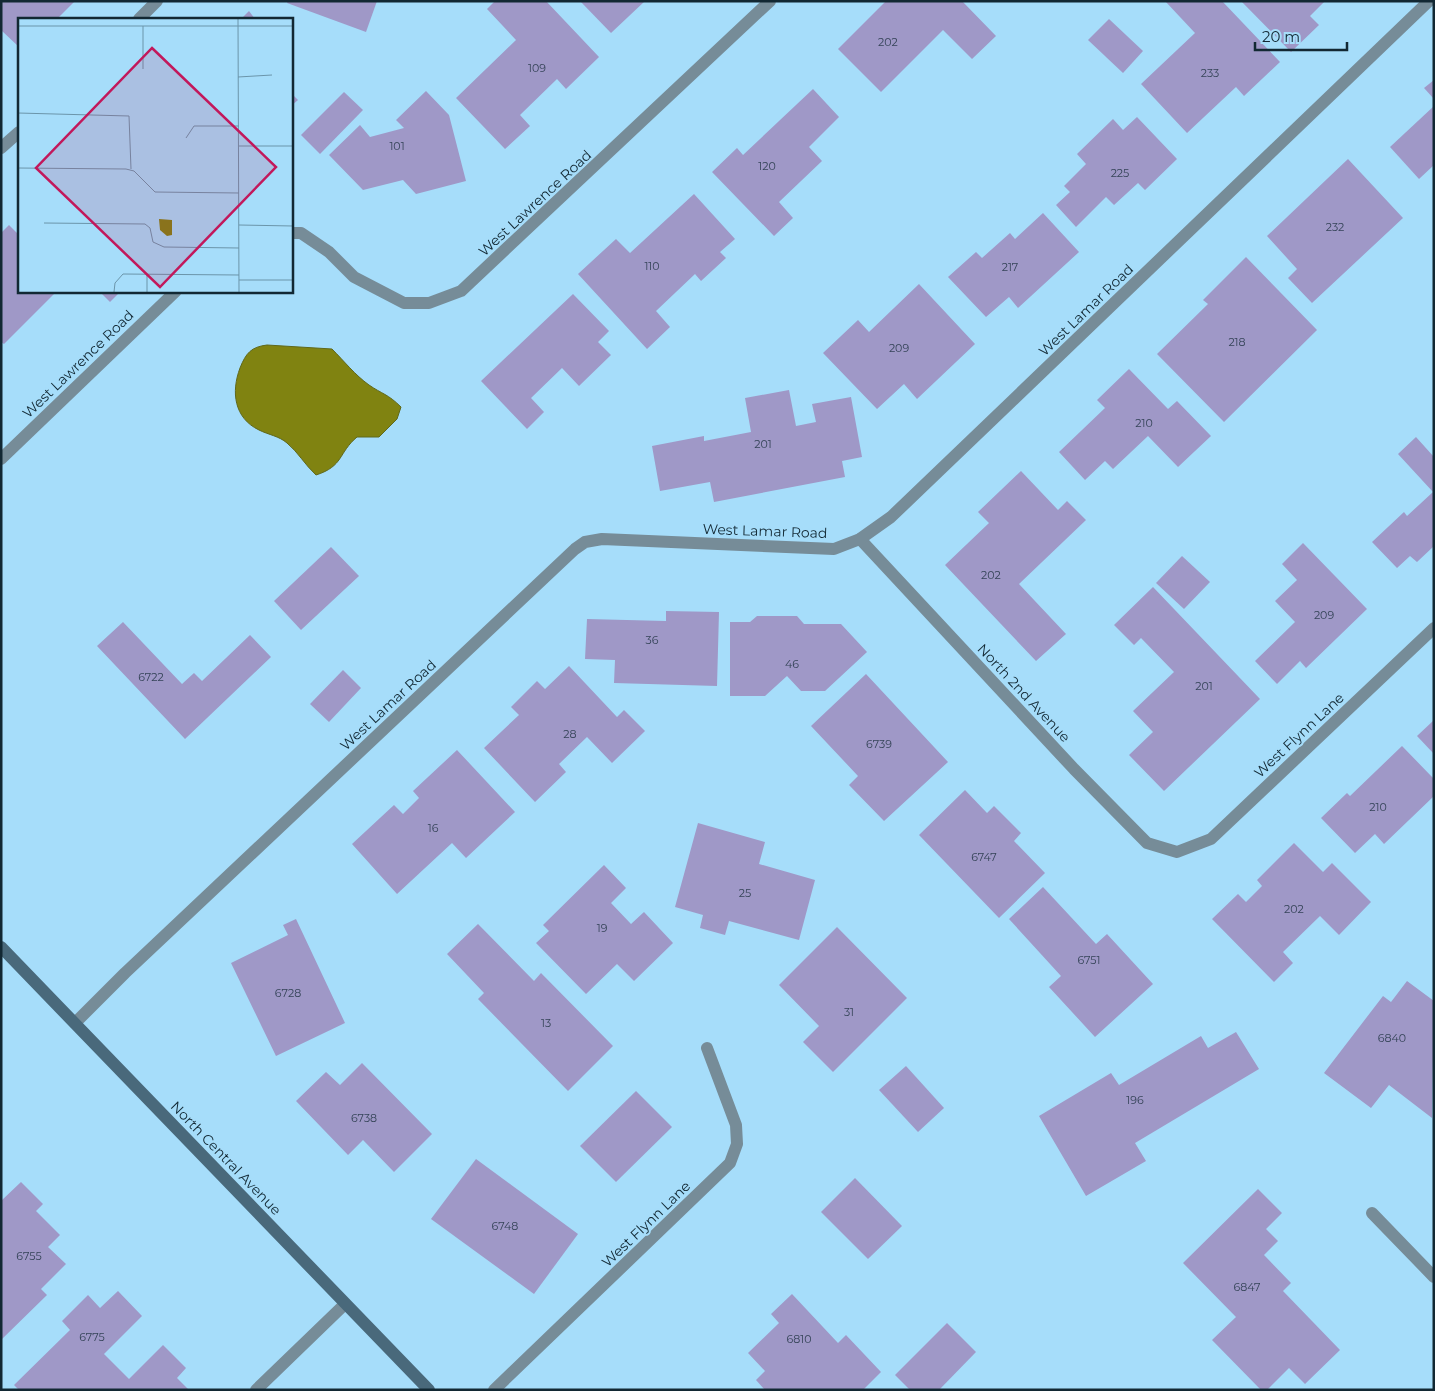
<svg xmlns="http://www.w3.org/2000/svg" width="1435" height="1391" viewBox="0 0 1435 1391" font-family="Montserrat,sans-serif">
  <style>
    .water { fill: #808311; stroke: #5f681b }
    .building { fill: #9f98c7 }
    .lines { fill: none; stroke-linecap: round; stroke-linejoin: round }
    .street { stroke: #768c98; stroke-width: 12 }
    .secondary { stroke: #49697b; stroke-width: 12 }
    .labels { text-anchor: middle; stroke-width: 4; stroke-linejoin: round; paint-order: stroke }
    .number-label { font-size: 11px; fill: #354458 }
    .street-label { font-size: 14px; fill: #122833; stroke: #a6ddfa }
    .inset-road { fill: none; stroke: #6b95aa; stroke-width: 1 }
    .view { fill: #c2185b; fill-opacity: 0.15; stroke: #c2185b; stroke-width: 2.5 }
    .inset-edge { fill: none; stroke: #122833; stroke-width: 2.5 }
  </style>
  <rect width="100%" height="100%" fill="#a6ddfa"/>
  <path class="water" d="M267,345L332,349C344,361 355,375 369,385C382,394 388,394 401,407L397,419L379,437H357C338,453 344,466 316,475C305,465 298,452 287,443C279,436 269,435 259,430C234,418 231,392 240,368C246,353 251,347 267,345Z"/>
  <g class="building">
    <polygon points="1,1 75,1 57,19 19,19 19,47 1,30"/>
    <polygon points="288,1 377,1 366,32 287,3"/>
    <polygon points="495,1 546,1 599,57 566,89 557,79 520,115 530,126 505,149 456,98 516,40 487,9"/>
    <polygon points="580,1 645,1 611,33"/>
    <polygon points="886,1 962,1 996,36 972,59 943,30 881,92 838,49"/>
    <polygon points="1165,1 1222,1 1280,62 1244,96 1236,87 1187,133 1141,84 1195,33"/>
    <polygon points="1241,1 1325,1 1310,16 1319,25 1291,52"/>
    <polygon points="249,11 255,19 241,19"/>
    <polygon points="1109,19 1143,51 1123,73 1088,40"/>
    <polygon points="1434,80 1434,99 1424,88"/>
    <polygon points="813,89 839,117 809,147 822,161 779,202 793,218 774,236 712,172 737,148 743,155"/>
    <polygon points="426,91 449,115 466,181 416,194 403,180 363,190 329,155 360,125 370,137 404,128 396,120"/>
    <polygon points="344,92 363,110 320,154 301,135"/>
    <polygon points="291,93 298,100 291,106"/>
    <polygon points="1434,106 1434,165 1419,179 1390,147"/>
    <polygon points="1137,117 1177,159 1145,190 1138,183 1114,205 1106,197 1076,227 1056,205 1070,192 1064,186 1086,164 1077,154 1113,119 1123,130"/>
    <polygon points="1348,159 1403,218 1312,303 1288,278 1297,269 1267,236"/>
    <polygon points="694,194 735,239 720,252 726,258 701,281 695,274 656,311 670,327 647,349 578,274 616,239 630,253"/>
    <polygon points="1043,213 1079,252 1018,308 1009,297 986,317 948,277 976,252 982,258 1010,233 1015,239"/>
    <polygon points="9,225 19,235 19,291 57,291 4,344 1,342 1,233"/>
    <polygon points="1246,257 1317,330 1224,422 1157,354 1208,304 1203,300"/>
    <polygon points="919,284 975,344 917,399 904,384 877,409 823,353 858,320 869,332"/>
    <polygon points="99,291 121,291 110,302"/>
    <polygon points="573,294 609,331 598,342 611,355 579,386 562,368 531,398 544,412 527,429 481,381"/>
    <polygon points="1129,369 1168,409 1177,401 1211,436 1178,467 1148,436 1113,469 1105,461 1085,480 1059,452 1105,408 1097,400"/>
    <polygon points="789,390 796,426 816,422 812,404 851,397 862,457 842,461 845,477 714,502 710,482 660,491 652,446 704,436 704,441 751,432 745,398"/>
    <polygon points="1416,437 1434,457 1434,546 1417,562 1410,556 1397,568 1372,542 1404,512 1407,516 1433,492 1398,454"/>
    <polygon points="1021,471 1058,510 1067,501 1086,520 1019,584 1066,634 1036,661 945,565 989,523 978,512"/>
    <polygon points="1303,543 1367,609 1306,668 1300,661 1277,684 1255,661 1295,622 1275,601 1297,580 1282,564"/>
    <polygon points="331,547 359,576 301,630 274,601"/>
    <polygon points="1182,556 1210,582 1184,609 1156,583"/>
    <polygon points="1153,587 1260,699 1164,791 1129,755 1153,732 1133,711 1174,672 1141,638 1134,645 1114,625"/>
    <polygon points="666,611 719,612 717,686 614,683 615,660 585,659 587,619 666,621"/>
    <polygon points="757,616 797,616 804,624 841,624 867,652 825,691 801,691 787,676 765,696 730,696 730,622 750,622"/>
    <polygon points="123,622 182,684 194,673 202,681 250,635 271,657 185,739 97,646"/>
    <polygon points="569,666 617,717 624,710 645,731 612,763 587,737 559,764 566,772 535,802 484,748 519,715 511,707 537,681 545,689"/>
    <polygon points="343,670 361,688 329,722 310,704"/>
    <polygon points="866,674 948,762 884,821 849,785 858,776 811,726"/>
    <polygon points="1434,720 1434,754 1417,736"/>
    <polygon points="1402,746 1434,779 1434,796 1384,844 1375,834 1355,853 1321,818 1347,793 1350,796"/>
    <polygon points="457,750 515,812 466,858 452,843 397,894 352,844 394,805 403,814 419,798 413,791"/>
    <polygon points="965,790 987,813 994,806 1021,833 1014,841 1045,873 999,918 919,835"/>
    <polygon points="698,823 765,842 759,864 815,880 799,940 729,921 725,935 700,928 703,915 675,907"/>
    <polygon points="1294,843 1323,872 1332,863 1371,902 1339,935 1320,916 1283,952 1293,963 1274,982 1212,919 1238,894 1246,902 1262,886 1257,880"/>
    <polygon points="604,865 626,888 611,903 631,924 644,912 673,943 634,981 617,964 586,994 536,943 549,931 543,925"/>
    <polygon points="1043,887 1096,944 1107,934 1153,984 1095,1037 1049,987 1061,976 1009,919"/>
    <polygon points="296,919 345,1023 276,1056 231,963 288,935 283,925"/>
    <polygon points="478,924 534,981 541,973 613,1046 568,1091 478,999 484,993 447,954"/>
    <polygon points="837,927 907,998 833,1072 803,1042 819,1026 779,985"/>
    <polygon points="1407,981 1434,1001 1432,1118 1389,1085 1371,1108 1324,1073 1383,996 1391,1002"/>
    <polygon points="1236,1032 1259,1069 1135,1143 1146,1161 1086,1196 1039,1116 1111,1073 1119,1085 1201,1036 1208,1048"/>
    <polygon points="362,1063 432,1134 394,1172 363,1140 348,1155 296,1101 326,1072 340,1085"/>
    <polygon points="906,1066 944,1108 918,1132 879,1090"/>
    <polygon points="636,1091 672,1127 616,1182 580,1146"/>
    <polygon points="476,1159 578,1234 534,1294 431,1219"/>
    <polygon points="855,1178 902,1226 868,1259 821,1212"/>
    <polygon points="21,1182 43,1204 36,1211 60,1235 48,1247 66,1264 41,1289 47,1295 1,1340 1,1201"/>
    <polygon points="1258,1189 1282,1213 1266,1229 1278,1241 1264,1255 1291,1283 1283,1291 1340,1350 1305,1384 1289,1368 1267,1390 1261,1390 1212,1340 1236,1317 1183,1263"/>
    <polygon points="118,1291 142,1316 104,1354 129,1379 163,1345 186,1368 177,1378 189,1390 19,1390 14,1385 70,1330 62,1321 88,1295 100,1308"/>
    <polygon points="792,1294 838,1343 846,1335 881,1372 863,1390 765,1390 756,1380 765,1371 748,1353 779,1323 771,1314"/>
    <polygon points="947,1323 976,1352 939,1390 910,1390 895,1375"/>
  </g>
  <g class="lines">
    <g class="street">
      <polyline points="139,19 157,1"/>
      <polyline points="1,148 19,132"/>
      <polyline points="291,233 301,233 329,252 354,277 404,303 429,303 461,291 770,1"/>
      <polyline points="1,459 176,291"/>
      <polyline points="860,539 1074,769 1147,843 1177,852 1211,839 1434,628"/>
      <polyline points="75,1023 125,973 575,549 585,542 602,539 834,549 860,539 891,517 1429,1"/>
      <polyline points="1372,1213 1434,1277"/>
      <polyline points="256,1390 345,1304"/>
      <polyline points="494,1390 730,1163 737,1144 736,1125 707,1048"/>
    </g>
    <polyline class="secondary" points="1,947 429,1390"/>
  </g>
  <g class="labels">
    <g class="number-label">
      <text x="888" y="46">202</text>
      <text x="537" y="72">109</text>
      <text x="1210" y="77">233</text>
      <text x="397" y="150">101</text>
      <text x="767" y="170">120</text>
      <text x="1120" y="177">225</text>
      <text x="1335" y="231">232</text>
      <text x="652" y="270">110</text>
      <text x="1010" y="271">217</text>
      <text x="1237" y="346">218</text>
      <text x="899" y="352">209</text>
      <text x="1144" y="427">210</text>
      <text x="763" y="448">201</text>
      <text x="991" y="579">202</text>
      <text x="1324" y="619">209</text>
      <text x="652" y="644">36</text>
      <text x="792" y="668">46</text>
      <text x="151" y="681">6722</text>
      <text x="1204" y="690">201</text>
      <text x="570" y="738">28</text>
      <text x="879" y="748">6739</text>
      <text x="1378" y="811">210</text>
      <text x="433" y="832">16</text>
      <text x="984" y="861">6747</text>
      <text x="745" y="897">25</text>
      <text x="1294" y="913">202</text>
      <text x="602" y="932">19</text>
      <text x="1089" y="964">6751</text>
      <text x="288" y="997">6728</text>
      <text x="849" y="1016">31</text>
      <text x="546" y="1027">13</text>
      <text x="1392" y="1042">6840</text>
      <text x="1135" y="1104">196</text>
      <text x="364" y="1122">6738</text>
      <text x="505" y="1230">6748</text>
      <text x="29" y="1260">6755</text>
      <text x="1247" y="1291">6847</text>
      <text x="92" y="1341">6775</text>
      <text x="799" y="1343">6810</text>
    </g>
    <g class="street-label">
      <text transform="translate(535 203) rotate(-43)" y="5">West Lawrence Road</text>
      <text transform="translate(1086 310) rotate(-44)" y="5">West Lamar Road</text>
      <text transform="translate(78 364) rotate(-44)" y="5">West Lawrence Road</text>
      <text transform="translate(765 531) rotate(2)" y="5">West Lamar Road</text>
      <text transform="translate(1024 693) rotate(47)" y="5">North 2nd Avenue</text>
      <text transform="translate(388 705) rotate(-43)" y="5">West Lamar Road</text>
      <text transform="translate(1299 735) rotate(-43)" y="5">West Flynn Lane</text>
      <text transform="translate(226 1158) rotate(46)" y="5">North Central Avenue</text>
      <text transform="translate(646 1224) rotate(-44)" y="5">West Flynn Lane</text>
    </g>
  </g>
  <g transform="translate(18 18)">
    <rect width="275" height="275" fill="#a6ddfa"/>
    <path d="M141,201L154,202V217L149,218L142,212Z" fill="#808311"/>
    <path class="inset-road" d="M220,1L221,274M0,8H275M125,51V8M220,59L254,57M0,95L111,98L113,151M168,120L176,108H221M221,128H275M0,150L108,151L116,153L137,174L221,175M26,205L127,206L132,210L135,224L146,229L221,230M221,207L275,208M221,262H275M96,274L97,265L105,256L221,257M129,274V256"/>
    <path class="view" d="M134,30L258,149L142,269L18,150Z"/>
    <rect width="275" height="275" class="inset-edge"/>
  </g>
  <rect width="1435" height="1391" fill="none" stroke="#122833" stroke-width="5"/>
  <path d="M1255 42v8h92v-8" fill="none" stroke="#122833" stroke-width="2.5"/>
  <text x="1262" y="42" font-size="15" fill="#122833" stroke="#a6ddfa" stroke-width="4" paint-order="stroke">20 m</text>
</svg>
